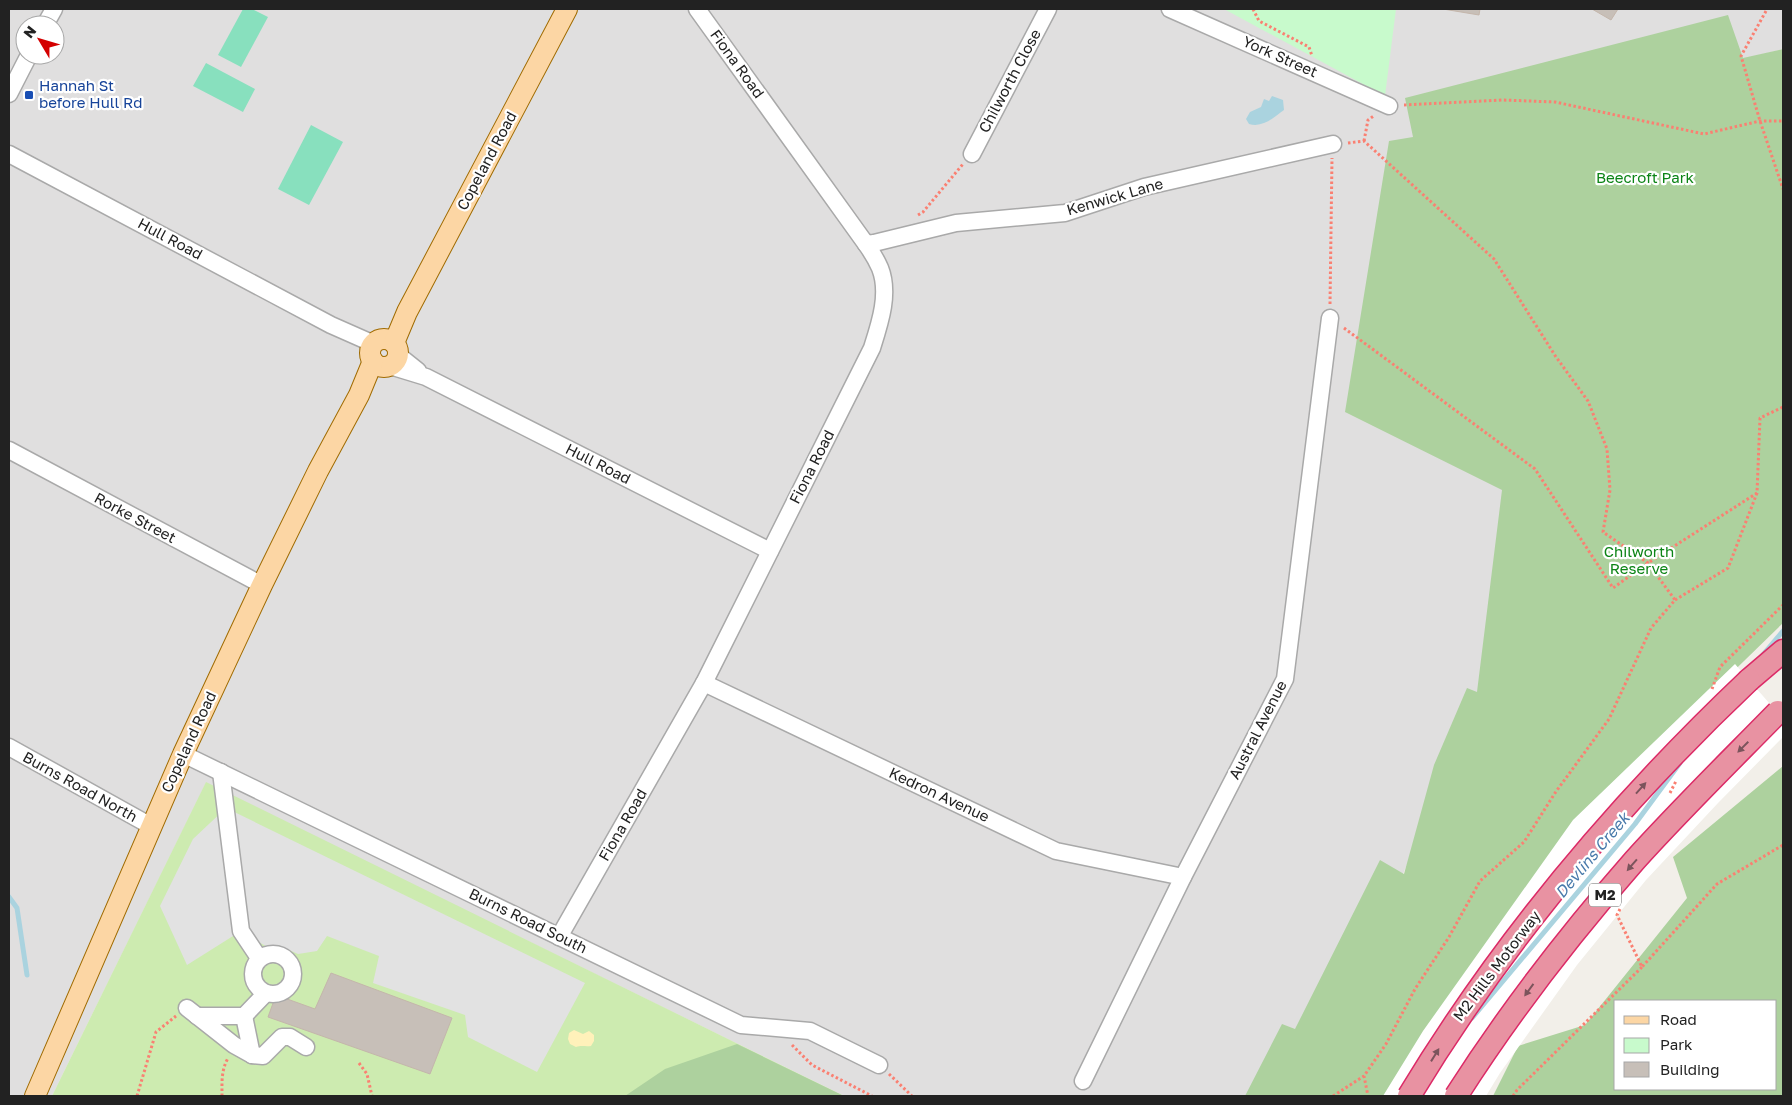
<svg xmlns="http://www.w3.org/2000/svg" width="1792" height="1105" viewBox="0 0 1792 1105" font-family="'Golos Text',sans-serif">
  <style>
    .residential { fill: #e0dfdf; fill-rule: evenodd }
    .grass { fill: #cdebb0 }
    .forest { fill: #add19e; fill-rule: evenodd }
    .sand { fill: #fff1ba }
    .park { fill: #c8facc }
    .pitch { fill: #88e0be }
    .parking { fill: #e2e2e2 }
    .water { fill: #aad3df }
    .pier { fill: #fff }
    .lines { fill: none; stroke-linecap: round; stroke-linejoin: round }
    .stream { stroke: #aad3df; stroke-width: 5 }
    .building { fill: #c7bfb8; stroke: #c4b6ab }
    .minor-casing { stroke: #a9a9a9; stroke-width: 19 }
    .major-casing { stroke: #a06b00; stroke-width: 22 }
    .highway-casing { stroke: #dc2a67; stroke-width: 25 }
    .path { stroke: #fa8072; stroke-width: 3; stroke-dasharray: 2.5 2.5; stroke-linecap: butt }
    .minor { stroke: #fff; stroke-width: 16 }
    .major { stroke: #fcd6a4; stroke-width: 20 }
    .highway { stroke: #e892a2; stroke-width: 22 }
    .highway-bridge-casing { stroke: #dc2a67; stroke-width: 25; stroke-linecap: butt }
    .highway-bridge { stroke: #e892a2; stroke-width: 22 }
    .oneway { fill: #7b545c }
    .transit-dot { fill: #1a4fb4; stroke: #fff; stroke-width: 2 }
    .labels { text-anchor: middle; stroke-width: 4.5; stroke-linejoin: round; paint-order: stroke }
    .shield { fill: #fff; stroke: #646464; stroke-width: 1 }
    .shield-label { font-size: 14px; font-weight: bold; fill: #222 }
    .street-label { font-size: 15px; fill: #222; stroke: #fff }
    .transit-label { font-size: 15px; fill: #164399; stroke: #fff; text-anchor: start }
    .park-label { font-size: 15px; fill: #0c8416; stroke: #fff }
    .water-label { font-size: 16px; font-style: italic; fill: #4a7aab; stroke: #fff }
  </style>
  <rect width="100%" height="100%" fill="#f2efe9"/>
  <path class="residential" d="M9,9H1783V49L1743,59L1403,874L1261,1096H844L206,783L52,1096H9ZM25,25H55V55H25Z"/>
  <polygon class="grass" points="206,782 844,1096 52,1096"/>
  <g class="forest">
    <polygon points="1728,15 1743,58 1783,49 1783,623 1672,731 1388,1096 1245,1096 1282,1024 1295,1029 1380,860 1404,874 1434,765 1467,688 1477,692 1502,490 1345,412 1389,141 1413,137 1405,98"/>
    <path d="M1783,766V1096H1493L1518,1046L1585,1025L1687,898L1673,857ZM1616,1001H1776V1089H1616Z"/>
    <polygon points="737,1044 844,1096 625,1096 665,1069"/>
  </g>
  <path class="sand" d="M574,1030L583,1034L589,1031L594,1035V1041L591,1046C585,1047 582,1045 576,1047L570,1044L568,1039L569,1033Z"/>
  <polygon class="park" points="1224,9 1396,9 1385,96"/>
  <g class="pitch">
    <polygon points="243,9 252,9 268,17 241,67 218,55"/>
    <polygon points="206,63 255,89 243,112 193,86"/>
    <polygon points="311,125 343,142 309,205 278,189"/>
  </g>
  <polygon class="parking" points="226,808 585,983 537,1072 468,1037 465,1015 373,983 379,956 327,936 317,951 298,954 278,945 272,950 241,931 187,965 160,906 193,839"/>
  <path class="water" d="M1272,96L1283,100L1284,110C1273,118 1263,128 1249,124L1246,119L1250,112L1261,107L1264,99L1269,101Z"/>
  <polygon class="pier" points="1735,664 1783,719 1783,737 1718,803 1646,880 1577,965 1500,1073 1486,1096 1383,1096 1423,1031 1573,820"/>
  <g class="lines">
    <g class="stream">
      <polyline points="1761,657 1783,631"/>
      <polyline points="9,897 17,908 27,975"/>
      <polyline points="1472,1018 1635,824 1680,763"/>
    </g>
  </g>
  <g class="building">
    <polygon points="1443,9 1480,9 1479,15"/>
    <polygon points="1592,9 1618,9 1611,20"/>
    <polygon points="331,973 452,1018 430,1074 268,1017 276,995 315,1009"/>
  </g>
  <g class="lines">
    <g class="minor-casing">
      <g id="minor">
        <polyline points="1170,9 1389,106"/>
        <polyline points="45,25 54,9"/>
        <polyline points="9,94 29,55"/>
        <polyline points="9,154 331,325 374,344"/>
        <polyline points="972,154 1048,9"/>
        <polyline points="866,244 874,243 956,223 1065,213 1144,187 1333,144"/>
        <polyline points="398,355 418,371"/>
        <polyline points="390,366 426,377 770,551"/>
        <polyline points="9,450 262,585"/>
        <polyline points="704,683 1056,851 1183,877"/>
        <polyline points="9,747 151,826"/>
        <polyline points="183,754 741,1025 810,1031 879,1065"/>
        <polyline points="221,772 241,931 259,958"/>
        <path d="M559,937L704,683L872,348C880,323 890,293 880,268C876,259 871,251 866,244L697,9"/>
        <circle cx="273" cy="974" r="20"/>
        <polyline points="187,1008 234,1045 252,1055 263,1056 282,1037 290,1037 306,1047"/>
        <polyline points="197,1016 244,1016 266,993"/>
        <polyline points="244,1016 252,1055"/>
        <polyline points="1083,1081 1183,877 1285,679 1330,318"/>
      </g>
    </g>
    <g class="major-casing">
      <g id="major">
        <circle cx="384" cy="353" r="14"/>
        <polyline points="394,343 407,312 567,9"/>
        <polyline points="35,1096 183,754 262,585 318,471 359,395 373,361"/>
      </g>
    </g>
    <g class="highway-casing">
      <polyline id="highway" points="1749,680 1783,651"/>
    </g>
    <g class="path">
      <polyline points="1253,9 1259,21 1309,47 1312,56"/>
      <polyline points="1766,11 1741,56 1760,121 1783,189"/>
      <polyline points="1404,105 1503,100 1555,102 1704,134 1760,121 1783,121"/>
      <polyline points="1364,141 1368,120 1375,115"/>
      <polyline points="1348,143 1364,141 1494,259 1556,357 1588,401 1607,449 1610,490 1603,532 1648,563 1675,600 1651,628 1609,719 1555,793 1524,842 1480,881 1449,937 1415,989 1386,1044 1364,1076 1368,1096"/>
      <polyline points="918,215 923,212 963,164"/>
      <polyline points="1330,304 1332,158"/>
      <polyline points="1344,328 1535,469 1613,588 1648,563 1757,493"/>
      <polyline points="1675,600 1728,568 1757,493 1760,418 1783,407"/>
      <polyline points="1712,689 1720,667 1783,605"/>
      <polyline points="1670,793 1676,781"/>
      <polyline points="1620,909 1617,915 1642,967 1717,884 1783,845"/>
      <polyline points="792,1045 812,1065 872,1096"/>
      <polyline points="359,1063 367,1074 372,1096"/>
      <polyline points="889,1074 912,1096"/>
      <polyline points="137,1096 156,1032 176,1016"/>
      <path d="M222,1096C222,1082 221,1071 228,1058"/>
      <polyline points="1333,1096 1364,1076"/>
      <polyline points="1513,1096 1517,1090 1642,967"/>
    </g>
    <use href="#minor" class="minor"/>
    <use href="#major" class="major"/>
    <use href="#highway" class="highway"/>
    <g class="highway-bridge-casing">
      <g id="highway-bridge">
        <path d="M1409,1096C1502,942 1618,804 1749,680"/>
        <path d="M1456,1096C1509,1013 1570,934 1635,860C1681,809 1730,761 1778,712"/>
      </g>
    </g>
    <use href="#highway-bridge" class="highway-bridge"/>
  </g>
  <defs><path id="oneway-solid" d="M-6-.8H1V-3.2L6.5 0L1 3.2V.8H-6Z" transform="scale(1.25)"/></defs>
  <g class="oneway">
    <use href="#oneway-solid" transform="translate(1743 747) rotate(135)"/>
    <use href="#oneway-solid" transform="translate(1641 788) rotate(-48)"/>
    <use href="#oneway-solid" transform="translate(1632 865) rotate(131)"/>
    <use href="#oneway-solid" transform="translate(1529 990) rotate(126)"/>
    <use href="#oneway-solid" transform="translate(1435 1055) rotate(-58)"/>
  </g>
  <rect class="transit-dot" x="24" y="90" width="10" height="10" rx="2.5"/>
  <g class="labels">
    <rect class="shield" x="1589" y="883.5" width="32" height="23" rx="4"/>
    <g class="shield-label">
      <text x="1605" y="900">M2</text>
    </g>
    <g class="street-label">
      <text transform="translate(1280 57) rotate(24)" y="5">York Street</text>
      <text transform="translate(737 64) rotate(54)" y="5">Fiona Road</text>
      <text transform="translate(1010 81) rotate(-62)" y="5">Chilworth Close</text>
      <text transform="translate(487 161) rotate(-62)" y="5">Copeland Road</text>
      <text transform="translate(1115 197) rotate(-16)" y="5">Kenwick Lane</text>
      <text transform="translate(170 239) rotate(28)" y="5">Hull Road</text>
      <text transform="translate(598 464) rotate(27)" y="5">Hull Road</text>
      <text transform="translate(812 467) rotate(-63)" y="5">Fiona Road</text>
      <text transform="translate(135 518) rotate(28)" y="5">Rorke Street</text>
      <text transform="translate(1258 730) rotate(-63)" y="5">Austral Avenue</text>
      <text transform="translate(189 742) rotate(-65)" y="5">Copeland Road</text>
      <text transform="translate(80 787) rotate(29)" y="5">Burns Road North</text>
      <text transform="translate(939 795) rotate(25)" y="5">Kedron Avenue</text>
      <text transform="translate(623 825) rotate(-60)" y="5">Fiona Road</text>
      <text transform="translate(528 921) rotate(26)" y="5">Burns Road South</text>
      <text transform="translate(1497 966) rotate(-53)" y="5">M2 Hills Motorway</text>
    </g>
    <g class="transit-label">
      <text x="39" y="91">Hannah St<tspan x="39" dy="17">before Hull Rd</tspan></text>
    </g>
    <g class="park-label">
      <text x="1645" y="183">Beecroft Park</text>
      <text x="1639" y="557">Chilworth<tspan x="1639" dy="17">Reserve</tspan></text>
    </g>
    <g class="water-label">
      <text transform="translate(1592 855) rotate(-50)" y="6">Devlins Creek</text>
    </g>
  </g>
  <rect width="1792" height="1105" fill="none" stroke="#222222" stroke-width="20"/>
  <rect x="1614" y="1000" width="162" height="90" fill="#ffffff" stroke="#a7a7a7"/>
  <rect x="1624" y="1016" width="25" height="8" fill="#fcd6a4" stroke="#a7a7a7"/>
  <text x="1660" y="1025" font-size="15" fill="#222222">Road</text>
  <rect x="1624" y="1038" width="25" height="15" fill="#c8facc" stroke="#a7a7a7"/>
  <text x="1660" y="1050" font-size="15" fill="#222222">Park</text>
  <rect x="1624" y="1062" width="25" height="15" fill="#c7bfb8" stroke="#a7a7a7"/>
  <text x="1660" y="1075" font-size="15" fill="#222222">Building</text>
  <g transform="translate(40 40) rotate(308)"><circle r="24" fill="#ffffff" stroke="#a7a7a7"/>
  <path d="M0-4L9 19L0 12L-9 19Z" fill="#d40000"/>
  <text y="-8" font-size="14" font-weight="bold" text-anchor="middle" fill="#222222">N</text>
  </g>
</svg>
